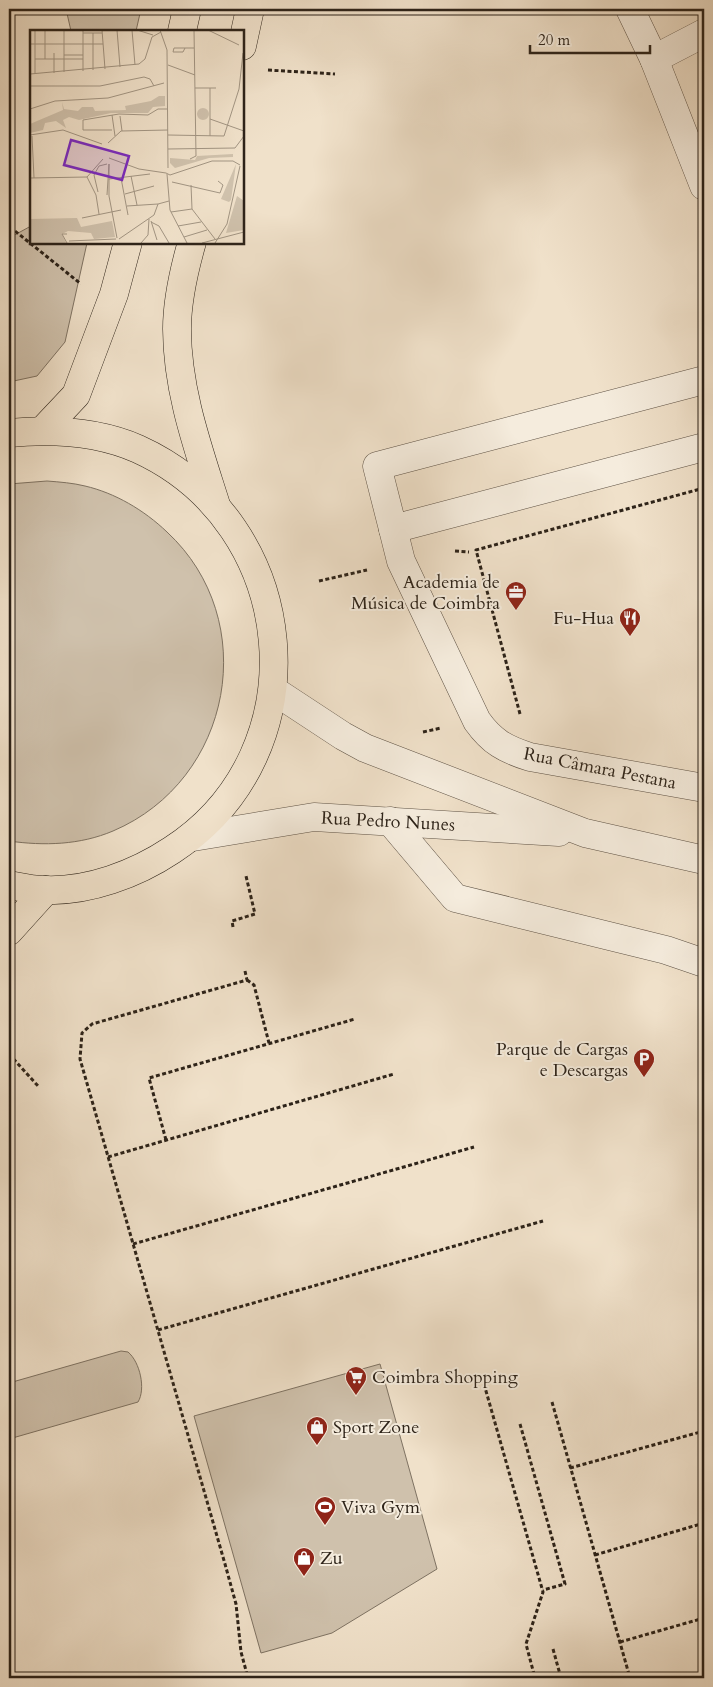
<svg xmlns="http://www.w3.org/2000/svg" width="713" height="1687" viewBox="0 0 713 1687" font-family="Cardo,serif">
  <style>
    .green { fill: #cfc1ac; stroke: #7e7262 }
    .lines { fill: none; stroke-linecap: round; stroke-linejoin: round }
    .minor-casing { stroke: #5e5245; stroke-width: 29 }
    .major-casing { stroke: #2d2319; stroke-width: 29 }
    .path { stroke: #2d2319; stroke-width: 3; stroke-dasharray: 4 2.5; stroke-linecap: butt }
    .minor { stroke: #f5ecdd; stroke-width: 28 }
    .major { stroke: #f0e1ca; stroke-width: 28 }
    .labels { text-anchor: middle; stroke-width: 4; stroke-linejoin: round; paint-order: stroke }
    .poi-label { font-size: 18px; fill: #2d2319; stroke: #f5ecdd; text-anchor: start }
    .street-label { font-size: 18px; fill: #2d2319; stroke: #f5ecdd }
    .inset-road { fill: none; stroke: #a29583; stroke-width: 1 }
    .view { fill: #7b2cbf; fill-opacity: 0.15; stroke: #7b2cbf; stroke-width: 2.5 }
    .inset-edge { fill: none; stroke: #2d2319; stroke-width: 2.5 }
  </style>
  <rect width="100%" height="100%" fill="#f0e1ca"/>
  <filter id="stains"><feTurbulence type="fractalNoise" baseFrequency=".004" numOctaves="4"/><feColorMatrix values="0 0 0 0 .2 0 0 0 0 .09 0 0 0 0 .02 0 0 0 .5 -.17"/></filter>
  <radialGradient id="worn" r=".72"><stop offset=".6" stop-color="#630" stop-opacity="0"/><stop offset="1" stop-color="#630" stop-opacity=".3"/></radialGradient>
  <g class="green">
    <polygon points="66,9 141,9 136,31 71,31"/>
    <polygon points="31,226 31,242 87,243 65,342 37,376 9,382 9,238"/>
    <path d="M47,481C60,482 73,483 85,486C115,493 144,510 167,532C262,620 233,780 113,831C80,845 44,846 9,841V484Z"/>
    <path d="M121,1351L128,1352C140,1362 146,1389 138,1402L9,1439V1383Z"/>
    <polygon points="380,1364 437,1569 332,1633 261,1653 194,1416"/>
  </g>
  <g class="lines">
    <g class="minor-casing">
      <g id="minor">
        <polyline points="630,9 654,59 704,186"/>
        <polyline points="654,59 704,33"/>
        <polyline points="704,380 377,466 393,529 704,447"/>
        <path d="M393,529L401,561L477,721C492,742 505,749 530,757L704,788"/>
        <polyline points="273,690 343,736 365,748 585,833 704,860"/>
        <polyline points="390,821 455,898 666,950 704,963"/>
        <polyline points="193,837 314,817 559,832"/>
      </g>
    </g>
    <g class="major-casing">
      <g id="major">
        <polyline points="182,31 187,9"/>
        <polyline points="242,46 250,9"/>
        <path d="M192,242C184,270 177,300 177,329C177,390 198,448 216,505"/>
        <polyline points="43,430 76,395 114,294 128,242"/>
        <path d="M9,433C52,429 97,431 138,449C301,523 323,752 172,850C136,874 88,892 44,890C33,890 20,887 9,885"/>
        <polyline points="9,931 46,890"/>
      </g>
    </g>
    <g class="path">
      <polyline points="268,70 335,74"/>
      <polyline points="10,227 81,284"/>
      <polyline points="455,551 469,552"/>
      <polyline points="319,581 367,570"/>
      <polyline points="520,714 476,550 704,488"/>
      <polyline points="423,732 441,728"/>
      <polyline points="233,927 232,921 255,914 246,876"/>
      <polyline points="245,971 247,980 92,1024 82,1033 80,1059 225,1564 236,1604 241,1652 248,1678"/>
      <polyline points="247,980 254,985 269,1043"/>
      <polyline points="9,1054 38,1086"/>
      <polyline points="166,1140 149,1078 355,1019"/>
      <polyline points="108,1157 394,1074"/>
      <polyline points="133,1244 474,1147"/>
      <polyline points="158,1330 543,1221"/>
      <polyline points="484,1384 543,1592 526,1644 535,1678"/>
      <polyline points="552,1402 630,1678"/>
      <polyline points="520,1424 565,1584 543,1590"/>
      <polyline points="570,1468 704,1431"/>
      <polyline points="595,1555 704,1523"/>
      <polyline points="620,1642 704,1618"/>
      <polyline points="553,1649 561,1678"/>
    </g>
    <use href="#minor" class="minor"/>
    <use href="#major" class="major"/>
  </g>
  <defs>
    <g id="office-pin" transform="scale(1.125)"><path d="M0 17L-7.5 6A9.5 9.5 0 1 1 7.5 6Z" fill="#8f2418" stroke="#f5ecdd"/><path d="M-6-3h4V-5.5h4V-3h4V5H-6ZM-1-4.5V-3h2v-1.5ZM-6 0V1H6V0Z" fill="#fff"/></g>
    <g id="restaurant-pin" transform="scale(1.125)"><path d="M0 17L-7.5 6A9.5 9.5 0 1 1 7.5 6Z" fill="#8f2418" stroke="#f5ecdd"/><path d="M-5-6h1v4h1v-4h1v4h1v-4h1v5L-1.5 .5V6h-2V.5L-5-1ZM5-6V6H3V1.5H1.5Q1.5-4 5-6Z" fill="#fff"/></g>
    <g id="parking-pin" transform="scale(1.125)"><path d="M0 17L-7.5 6A9.5 9.5 0 1 1 7.5 6Z" fill="#8f2418" stroke="#f5ecdd"/><path d="M-3.5-5.5H1a3.5 3.5 0 0 1 0 7H-1V5.5H-3.5ZM-1-3.4V-.6H.8a1.4 1.4 0 0 0 0-2.8Z" fill="#fff"/></g>
    <g id="supermarket-pin" transform="scale(1.125)"><path d="M0 17L-7.5 6A9.5 9.5 0 1 1 7.5 6Z" fill="#8f2418" stroke="#f5ecdd"/><path d="M-6-5.5h2.5l.6 2H6L4.5 2H-2.5L-4.4-4H-6ZM-1.5 3.2a1.3 1.3 0 1 0 .1 0ZM3 3.2a1.3 1.3 0 1 0 .1 0Z" fill="#fff"/></g>
    <g id="shop-pin" transform="scale(1.125)"><path d="M0 17L-7.5 6A9.5 9.5 0 1 1 7.5 6Z" fill="#8f2418" stroke="#f5ecdd"/><path d="M-5-2.5h2.3a2.7 3.5 0 0 1 5.4 0H5L5.5 6h-11ZM-1.5-2.5h3a1.5 2.3 0 0 0-3 0Z" fill="#fff"/></g>
    <g id="stadium-pin" transform="scale(1.125)"><path d="M0 17L-7.5 6A9.5 9.5 0 1 1 7.5 6Z" fill="#8f2418" stroke="#f5ecdd"/><path d="M0-5a6.5 5 0 1 0 0 10a6.5 5 0 1 0 0-10ZM-3.5-1.8h7v3.6h-7Z" fill="#fff"/></g>
  </defs>
  <g fill-rule="evenodd">
    <use href="#office-pin" x="516" y="592"/>
    <use href="#restaurant-pin" x="630" y="618"/>
    <use href="#parking-pin" x="644" y="1059"/>
    <use href="#supermarket-pin" x="356" y="1377"/>
    <use href="#shop-pin" x="317" y="1427"/>
    <use href="#stadium-pin" x="325" y="1507"/>
    <use href="#shop-pin" x="304" y="1558"/>
  </g>
  <g class="labels">
    <g class="poi-label">
      <text x="500" y="588" text-anchor="end">Academia de<tspan x="500" dy="21">Música de Coimbra</tspan></text>
      <text x="614" y="624" text-anchor="end">Fu-Hua</text>
      <text x="628" y="1055" text-anchor="end">Parque de Cargas<tspan x="628" dy="21">e Descargas</tspan></text>
      <text x="372" y="1383">Coimbra Shopping</text>
      <text x="333" y="1433">Sport Zone</text>
      <text x="341" y="1513">Viva Gym</text>
      <text x="320" y="1564">Zu</text>
    </g>
    <g class="street-label">
      <text transform="translate(600 768) rotate(11)" y="6">Rua Câmara Pestana</text>
      <text transform="translate(388 821) rotate(3)" y="6">Rua Pedro Nunes</text>
    </g>
  </g>
  <g transform="translate(30 30)">
    <rect width="214" height="214" fill="#f0e1ca"/>
    <path d="M129,66H135V76L123,77L118,83H81L49,90L39,87L33,90L36,98L26,91L15,93L13,100L0,103V94L33,80L32,72L34,79L48,81L52,77H63L65,81L96,80L95,76L121,71ZM167 84a6 6 0 1 1 12 0a6 6 0 1 1-12 0ZM203,124V127L179,128L145,138L140,133V128L165,130L167,126ZM206,134L201,170L199,172L191,169ZM207,166L214,171V200L196,203ZM47,188L51,197L82,191L85,207L64,209L61,203L38,201L32,204L36,213H0V189Z" fill="#cfc1ac"/>
    <path class="inset-road" d="M5,0V44M15,0V29M34,0V42M53,0V41M72,0L75,39M87,0L90,37M102,0L105,35M107,0L123,5M130,0L137,20L138,138M178,0L209,15M53,3H72M63,3V40M0,14H73M155,18L153,22H143L144,18H164M34,25H53M5,29H53M138,35L165,45M24,43V23M0,44L109,34L115,29L122,7L131,2M0,56H70L114,47L120,49L124,56M165,58H186M180,58V106M0,79L25,71L78,68L134,53M82,85L85,106M90,86L92,101M180,89L214,101M82,100H53V90L89,84L118,85L128,79H138M0,105L33,100L72,114M138,105L194,106L209,59L213,23M2,106L4,148M78,113L91,101L138,100M138,119L205,118L214,106M79,128L109,139L136,143M160,129L166,126L164,0M136,143L140,145L182,131H203L210,135M137,144L140,180L157,213M101,146L107,175M57,147L66,165L69,184M0,148L57,147L73,129M91,148L98,185M79,149L120,144M142,152L190,163L193,155L188,151M161,155L162,179L185,209M68,162L64,145L69,136L77,134M95,164L124,156M77,165L79,134V166L87,208M97,176L128,174M141,182L162,179M52,188L91,180M121,191L127,210M121,192L129,196L139,213M148,196L171,192M37,204H32L37,213M154,207L177,200M89,209L124,185L128,174L139,171M39,211L86,209M111,213L118,205L119,189M172,213L214,202M185,213L197,194L210,136"/>
    <path class="view" d="M41,110L99,126L92,150L34,135Z"/>
    <rect width="214" height="214" class="inset-edge"/>
  </g>
  <rect width="713" height="1687" fill="none" stroke="#f0e1ca" stroke-width="30"/>
  <rect x="10" y="10" width="693" height="1667" fill="none" stroke="#2d2319" stroke-width="2.5"/>
  <rect x="15" y="15" width="683" height="1657" fill="none" stroke="#2d2319"/>
  <path d="M530 45v8h120v-8" fill="none" stroke="#2d2319" stroke-width="2.5"/>
  <text x="538" y="45" font-size="15" fill="#2d2319" stroke="#f5ecdd" stroke-width="4" paint-order="stroke">20 m</text>
  <rect width="100%" height="100%" filter="url(#stains)"/>
  <rect width="100%" height="100%" fill="url(#worn)"/>
</svg>
